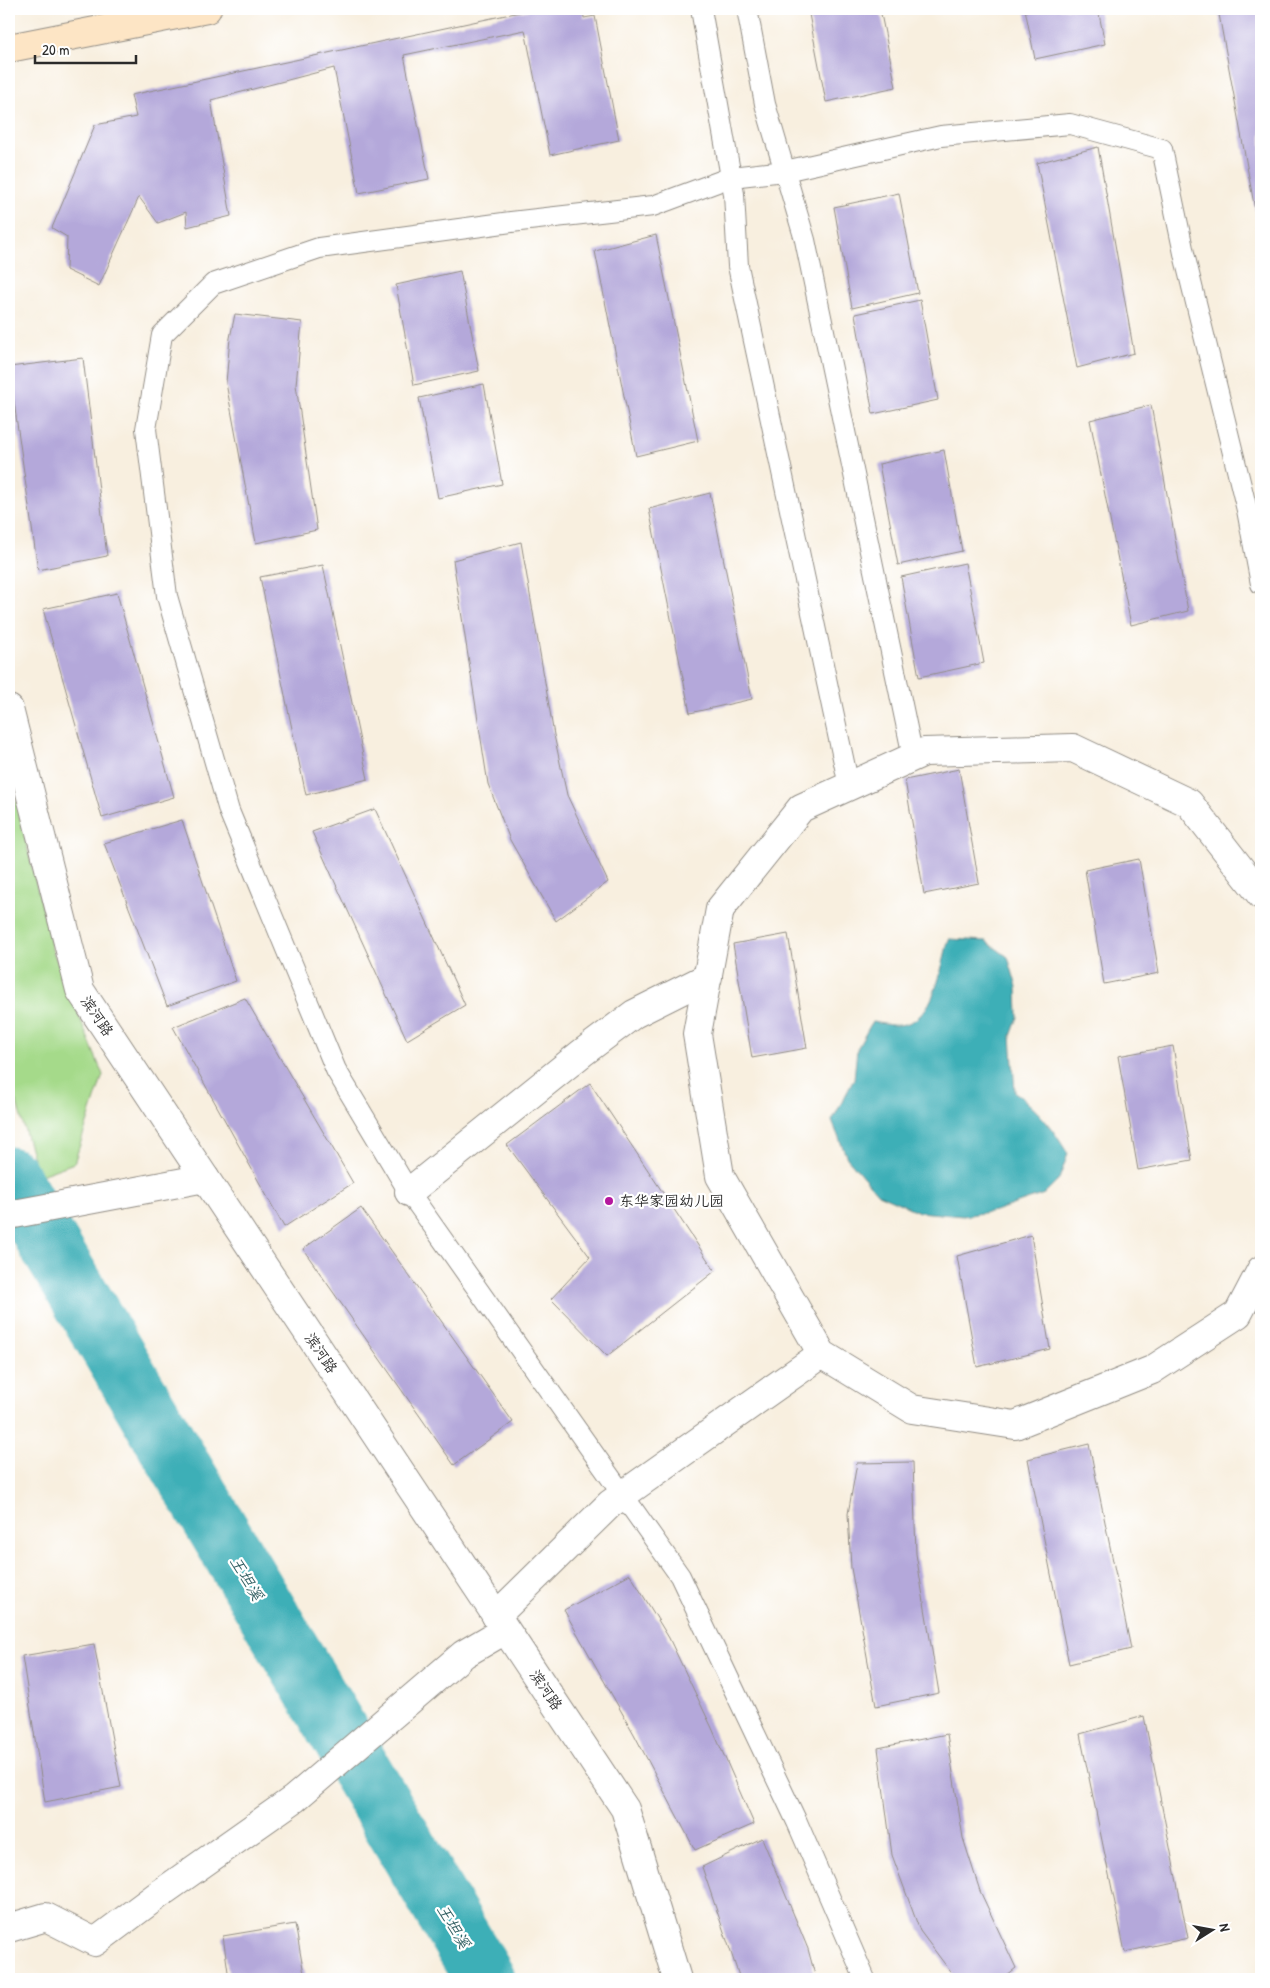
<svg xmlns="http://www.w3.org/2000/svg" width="1270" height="1988" viewBox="0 0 1270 1988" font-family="'Patrick Hand','LXGW WenKai TC',sans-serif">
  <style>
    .green { fill: #a5da8a; stroke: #68825a }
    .water { fill: #3eafb7; stroke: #346d71 }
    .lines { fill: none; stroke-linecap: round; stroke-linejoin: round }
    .river { stroke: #3eafb7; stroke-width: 61 }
    .building { fill: #b4a8da }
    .lane-casing { stroke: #928d85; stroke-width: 22 }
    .street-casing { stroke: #928d85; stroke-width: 30 }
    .secondary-casing { stroke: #928d85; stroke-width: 30 }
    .lane { stroke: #fff; stroke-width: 20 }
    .street { stroke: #fff; stroke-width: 28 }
    .secondary { stroke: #fde5c5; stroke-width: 28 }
    .poi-dot { fill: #b5179e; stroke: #fff; stroke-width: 2 }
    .labels { text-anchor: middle; stroke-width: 4.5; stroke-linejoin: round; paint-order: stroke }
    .street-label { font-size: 15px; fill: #2b2b2b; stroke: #fff }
    .poi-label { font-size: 15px; fill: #2b2b2b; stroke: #fff; text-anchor: start }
    .water-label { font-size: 16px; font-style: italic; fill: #336063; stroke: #fff }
  </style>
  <rect width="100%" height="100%" fill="#fff"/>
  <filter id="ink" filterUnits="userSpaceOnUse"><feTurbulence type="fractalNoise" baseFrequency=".02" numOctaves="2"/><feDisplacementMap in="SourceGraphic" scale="10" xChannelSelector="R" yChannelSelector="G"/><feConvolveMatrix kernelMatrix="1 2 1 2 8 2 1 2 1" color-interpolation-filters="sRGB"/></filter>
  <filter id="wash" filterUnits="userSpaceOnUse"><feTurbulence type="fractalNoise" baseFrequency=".0096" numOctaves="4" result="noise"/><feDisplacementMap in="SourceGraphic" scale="20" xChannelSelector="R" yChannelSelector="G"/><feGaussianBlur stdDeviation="1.12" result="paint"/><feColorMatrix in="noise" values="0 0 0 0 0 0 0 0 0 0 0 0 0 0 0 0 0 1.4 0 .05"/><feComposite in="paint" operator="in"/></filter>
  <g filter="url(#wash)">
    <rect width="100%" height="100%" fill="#f8efdf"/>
    <polygon class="green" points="9,773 52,949 103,1075 74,1163 38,1176 9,1076"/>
    <path class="water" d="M949,939L986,941L1008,957L1017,987L1018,1017L1011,1036L1015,1092C1040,1112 1052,1127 1068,1154L1059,1179L1044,1194L995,1211L963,1216L919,1212L878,1194L847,1158L832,1121L854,1079L857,1049L872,1022C881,1023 891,1026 900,1025C936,1021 940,968 949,939Z"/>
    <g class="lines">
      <polyline class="river" points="9,1177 485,1979"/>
    </g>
    <g id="blocks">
      <g class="building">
        <polygon points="534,9 583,9 584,18 595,16 619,140 550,155 525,30 404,55 429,179 359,193 334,68 211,100 231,216 187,227 186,212 158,223 139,197 99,286 66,270 67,237 52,228 95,125 136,117 131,95"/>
        <polygon points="808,9 880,9 896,87 826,102"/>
        <polygon points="1025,9 1098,9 1105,44 1035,59"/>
        <polygon points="1218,9 1261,9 1261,237 1260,237"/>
        <polygon points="1098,147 1134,353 1077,368 1037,163"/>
        <polygon points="899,193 918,293 852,308 834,207"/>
        <polygon points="656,235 698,441 636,456 595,251"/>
        <polygon points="460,271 479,371 414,385 396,285"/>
        <polygon points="920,300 938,400 873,414 855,314"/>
        <polygon points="235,314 302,322 296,385 317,530 256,543 226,383 230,338"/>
        <polygon points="83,358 107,556 38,570 9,367"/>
        <polygon points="484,384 502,484 438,498 419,398"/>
        <polygon points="1151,405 1188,611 1131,625 1090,420"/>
        <polygon points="944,450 962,551 898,565 879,464"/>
        <polygon points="710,493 752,699 690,713 649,509"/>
        <polygon points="521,542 554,735 567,795 608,882 556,921 510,840 488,784 453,560"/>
        <polygon points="965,563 984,663 919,677 901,577"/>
        <polygon points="323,565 368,779 306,795 260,577"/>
        <polygon points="117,593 174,797 102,818 43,609"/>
        <polygon points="959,769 979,883 924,894 905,780"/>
        <polygon points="375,809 465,1005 407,1040 312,832"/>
        <polygon points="182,820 236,981 167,1006 104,843"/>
        <polygon points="1139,859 1159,973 1104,984 1085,870"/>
        <polygon points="788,934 807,1048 752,1058 733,944"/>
        <polygon points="245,998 353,1183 284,1227 173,1027"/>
        <polygon points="1173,1046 1192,1160 1138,1170 1118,1056"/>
        <polygon points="590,1083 715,1271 607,1356 551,1299 590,1257 507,1145"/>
        <polygon points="361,1208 513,1422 454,1465 303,1249"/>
        <polygon points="1031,1235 1050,1349 977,1367 957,1256"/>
        <polygon points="1089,1444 1131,1649 1069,1664 1028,1459"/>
        <polygon points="913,1462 916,1554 939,1693 876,1706 851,1568 848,1514 857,1463"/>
        <polygon points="630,1574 669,1638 712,1728 754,1824 695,1850 634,1734 564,1610"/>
        <polygon points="94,1644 121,1787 45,1802 22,1656"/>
        <polygon points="1144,1716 1188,1938 1125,1952 1080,1734"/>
        <polygon points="947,1734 963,1838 980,1891 1016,1968 1002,1979 956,1979 920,1931 892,1855 878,1748"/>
        <polygon points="762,1838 808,1949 816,1979 740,1979 702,1867"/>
        <polygon points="295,1924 305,1979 229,1979 223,1936"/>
      </g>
    </g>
  </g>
  <g filter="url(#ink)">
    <use href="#blocks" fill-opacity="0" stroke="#928d85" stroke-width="1"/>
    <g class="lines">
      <g class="lane-casing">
        <g id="lane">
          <polyline points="701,9 734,194 738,266 849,786"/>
          <polyline points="747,9 765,104 805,240 913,757"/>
          <polyline points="865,1979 797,1822 680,1576 409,1192 336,1070 229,811 167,596 146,429 162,335 213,284 319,248 511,222 653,206 731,177 785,171 941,136 1070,124 1162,149 1185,258 1247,510 1261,584"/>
        </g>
      </g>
      <g class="street-casing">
        <g id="street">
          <polyline points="9,709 80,990 625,1809 677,1979"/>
          <polyline points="1261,895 1189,803 1073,748 924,752 801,808 720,909 697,1034 720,1176 822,1354 912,1409 1015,1425 1152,1370 1238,1314 1261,1270"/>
          <polyline points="409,1192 582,1053 634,1014 708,977"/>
          <polyline points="9,1215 205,1178"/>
          <polyline points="496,1616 610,1504 822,1354"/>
          <polyline points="9,1928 46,1917 95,1942 158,1895 294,1799 464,1654 505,1630"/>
        </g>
      </g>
      <g class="secondary-casing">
        <polyline id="secondary" points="9,48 207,9"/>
      </g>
      <use href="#lane" class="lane"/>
      <use href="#street" class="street"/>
      <use href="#secondary" class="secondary"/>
    </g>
  </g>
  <circle class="poi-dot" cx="609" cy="1201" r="5"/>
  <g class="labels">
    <g class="street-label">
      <text transform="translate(97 1016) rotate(56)" y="5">滨河路</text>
      <text transform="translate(321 1353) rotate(56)" y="5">滨河路</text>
      <text transform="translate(546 1690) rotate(56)" y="5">滨河路</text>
    </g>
    <g class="poi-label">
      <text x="619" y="1206">东华家园幼儿园</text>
    </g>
    <g class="water-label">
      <text transform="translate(247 1578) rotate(59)" y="6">王坦溪</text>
      <text transform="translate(454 1926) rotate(59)" y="6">王坦溪</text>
    </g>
  </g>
  <rect width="1270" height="1988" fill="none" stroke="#fff" stroke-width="30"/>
  <g transform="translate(1212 1930) rotate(79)" stroke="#ffffff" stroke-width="4" paint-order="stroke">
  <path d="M0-4L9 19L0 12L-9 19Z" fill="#2b2b2b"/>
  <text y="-8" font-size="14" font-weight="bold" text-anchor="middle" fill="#2b2b2b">N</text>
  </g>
  <path d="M35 55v8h101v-8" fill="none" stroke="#2b2b2b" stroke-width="2.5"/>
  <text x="42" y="55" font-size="15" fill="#2b2b2b" stroke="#ffffff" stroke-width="4" paint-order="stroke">20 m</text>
</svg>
